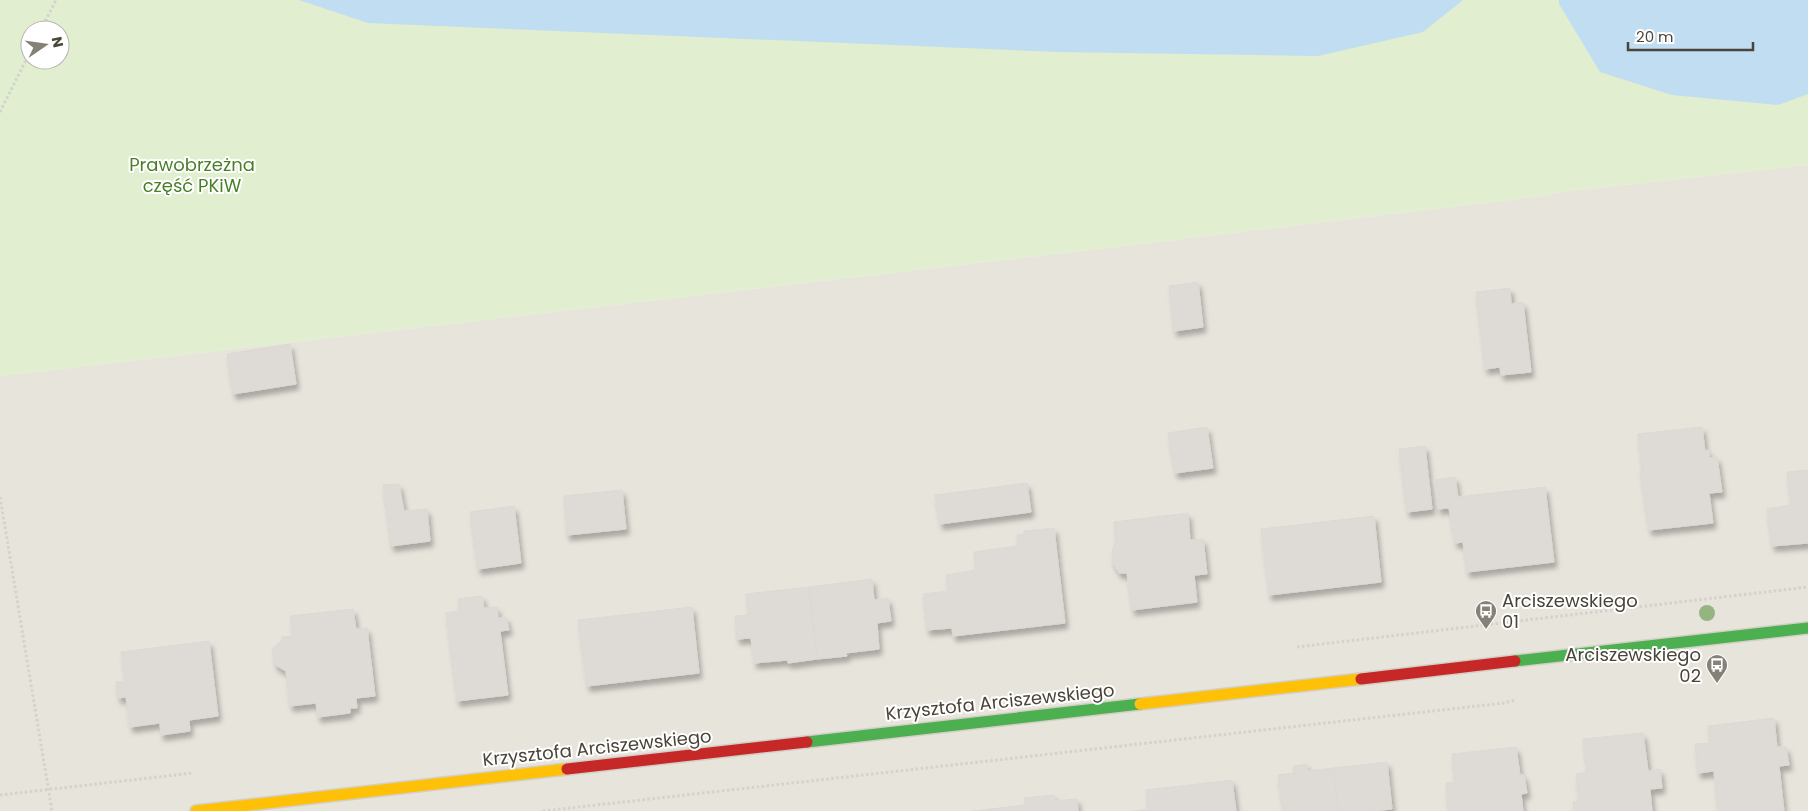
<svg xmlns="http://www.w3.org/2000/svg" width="1808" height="811" viewBox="0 0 1808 811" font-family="Poppins,sans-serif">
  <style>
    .residential { fill: #e7e4dc }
    .green { fill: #e1eecf; fill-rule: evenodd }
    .water { fill: #c0ddf1 }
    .building { fill: #dedbd6; stroke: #dcd9d4; filter: url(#shadow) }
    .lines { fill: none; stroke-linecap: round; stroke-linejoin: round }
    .fast-casing { stroke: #d3cfc5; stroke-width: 14 }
    .slow-casing { stroke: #d3cfc5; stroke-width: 14 }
    .jam-casing { stroke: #d3cfc5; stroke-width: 14 }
    .path { stroke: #d3d2cc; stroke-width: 3; stroke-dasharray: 2.5 2.5; stroke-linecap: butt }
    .fast { stroke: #4caf50; stroke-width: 11 }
    .slow { stroke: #ffc107; stroke-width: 11 }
    .jam { stroke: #c62828; stroke-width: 11 }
    .tree { fill: #96b382 }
    .labels { text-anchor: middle; stroke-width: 4; stroke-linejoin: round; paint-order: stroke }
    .park-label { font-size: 18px; fill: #4a7f2a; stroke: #fff }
    .poi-label { font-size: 18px; fill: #4b4439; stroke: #fff; text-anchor: start }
    .street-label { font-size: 18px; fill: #4b4439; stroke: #fff }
  </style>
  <defs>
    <filter id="shadow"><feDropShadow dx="3" dy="5.5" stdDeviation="2.5" flood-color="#0004"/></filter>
  </defs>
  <rect width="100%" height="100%" fill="#f4f2ee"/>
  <polygon class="residential" points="1808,165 1808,811 0,811 0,376 1107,248 1543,196 1561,192"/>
  <path class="green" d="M0,0H1808V165L1561,192L1543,196L1107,248L0,376ZM30,30H60V60H30Z"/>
  <g class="water">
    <polygon points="299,0 1463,0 1423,32 1318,56 1057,52 368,23"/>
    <polygon points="1559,0 1808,0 1808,94 1778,105 1672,95 1600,72 1559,4"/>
  </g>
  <g class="building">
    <polygon points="1198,282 1203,327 1174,331 1169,286"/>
    <polygon points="1510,288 1511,304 1523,302 1531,372 1501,375 1500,367 1485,369 1476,292"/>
    <polygon points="290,344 296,384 233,394 227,354"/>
    <polygon points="1207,427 1213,468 1175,473 1168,433"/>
    <polygon points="1702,427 1705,451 1709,450 1709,458 1717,457 1722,492 1709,493 1713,523 1649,530 1640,471 1642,471 1638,434"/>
    <polygon points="1425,446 1432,509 1407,512 1399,449"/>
    <polygon points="1808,470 1808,543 1772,546 1767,509 1791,505 1787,472"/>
    <polygon points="1455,477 1458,497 1545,487 1554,562 1467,572 1463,542 1455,543 1449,508 1438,509 1434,480"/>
    <polygon points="1027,483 1031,512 940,524 935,495"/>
    <polygon points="399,484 404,511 427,509 430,541 391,546 383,485"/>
    <polygon points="622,490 626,529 567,535 564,496"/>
    <polygon points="514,506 521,563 478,569 470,512"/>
    <polygon points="1188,513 1190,540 1203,539 1207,574 1194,575 1197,602 1132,610 1127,573 1119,573 1113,563 1112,551 1116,540 1114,522"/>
    <polygon points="1374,516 1381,582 1269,595 1261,529"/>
    <polygon points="1054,528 1065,623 953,636 952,628 927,630 923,594 948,591 946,575 976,570 974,552 1017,546 1017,535 1024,534 1024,531"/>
    <polygon points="872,579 874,600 888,598 891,621 877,623 879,649 846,653 847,656 817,659 809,587"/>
    <polygon points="809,587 817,659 788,663 788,660 754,663 751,638 737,639 735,616 749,615 746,594"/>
    <polygon points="482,596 484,608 497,607 498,618 506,617 509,630 500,631 508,695 457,701 446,613 459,611 458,599"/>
    <polygon points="692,607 699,673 587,686 578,620"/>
    <polygon points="353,609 356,629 367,628 375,696 356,698 357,708 350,708 350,713 318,717 316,703 290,706 286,671 275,665 272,649 282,640 282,637 293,636 290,616"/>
    <polygon points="209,641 218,716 189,720 190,731 161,735 160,723 130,727 126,697 118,698 116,682 125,681 121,652"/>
    <polygon points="1774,718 1777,747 1786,747 1789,765 1779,766 1784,811 1718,811 1714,771 1698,773 1695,744 1710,743 1708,726"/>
    <polygon points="1643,733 1648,771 1660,769 1662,788 1650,789 1652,811 1574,811 1573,802 1579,802 1576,774 1587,772 1583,739"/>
    <polygon points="1516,747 1520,775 1524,775 1527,793 1521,794 1523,811 1448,811 1446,783 1455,782 1452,754"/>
    <polygon points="1387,762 1392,809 1373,811 1338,811 1333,768"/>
    <polygon points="1307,764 1307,771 1333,768 1338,811 1283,811 1278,775 1294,773 1293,766"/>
    <polygon points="1232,780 1236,811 1134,811 1148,809 1146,790"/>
    <polygon points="1054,795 1054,801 1077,799 1078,811 973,811 1025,805 1024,798"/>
  </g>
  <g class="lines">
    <g class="fast-casing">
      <g id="fast">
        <polyline points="1515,661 1808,628"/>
        <polyline points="807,742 1140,704"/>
      </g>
    </g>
    <g class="slow-casing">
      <g id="slow">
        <polyline points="1140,704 1361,679"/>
        <polyline points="196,811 567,769"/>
      </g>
    </g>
    <g class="jam-casing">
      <g id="jam">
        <polyline points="1361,679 1515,661"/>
        <polyline points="567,769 807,742"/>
      </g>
    </g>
    <g class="path">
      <polyline points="41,30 56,0"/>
      <polyline points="0,112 30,52"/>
      <polyline points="0,497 52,811"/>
      <polyline points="1297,647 1808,587"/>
      <polyline points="0,795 193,773"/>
      <polyline points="543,811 1504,703 1515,700"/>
    </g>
    <use href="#fast" class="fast"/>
    <use href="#slow" class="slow"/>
    <use href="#jam" class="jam"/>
  </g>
  <circle class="tree" cx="1707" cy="613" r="8"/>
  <defs>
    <g id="bus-pin" transform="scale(1.125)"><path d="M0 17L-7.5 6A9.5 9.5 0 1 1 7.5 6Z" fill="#868178" stroke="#fff"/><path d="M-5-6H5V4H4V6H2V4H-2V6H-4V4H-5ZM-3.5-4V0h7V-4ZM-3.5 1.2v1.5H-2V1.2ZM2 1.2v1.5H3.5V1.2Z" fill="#fff"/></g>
  </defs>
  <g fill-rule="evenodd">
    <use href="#bus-pin" x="1486" y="611"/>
    <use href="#bus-pin" x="1717" y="665"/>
  </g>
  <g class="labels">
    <g class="park-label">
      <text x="192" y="171">Prawobrzeżna<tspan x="192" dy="21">część PKiW</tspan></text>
    </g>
    <g class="poi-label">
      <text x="1502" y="607">Arciszewskiego<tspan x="1502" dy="21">01</tspan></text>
      <text x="1701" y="661" text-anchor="end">Arciszewskiego<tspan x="1701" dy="21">02</tspan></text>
    </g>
    <g class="street-label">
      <text transform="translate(1000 702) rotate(-6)" y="6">Krzysztofa Arciszewskiego</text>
      <text transform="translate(597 748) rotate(-6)" y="6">Krzysztofa Arciszewskiego</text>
    </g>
  </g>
  <g transform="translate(45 45) rotate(77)"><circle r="24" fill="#ffffff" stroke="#b7b4b0"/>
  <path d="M0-4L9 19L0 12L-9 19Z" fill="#868178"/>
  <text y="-8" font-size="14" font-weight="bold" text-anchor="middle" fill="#4b4439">N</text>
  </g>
  <path d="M1628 42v8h125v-8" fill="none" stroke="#4b4439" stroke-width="2.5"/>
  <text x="1636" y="42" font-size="15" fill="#4b4439" stroke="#ffffff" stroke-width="4" paint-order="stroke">20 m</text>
</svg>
